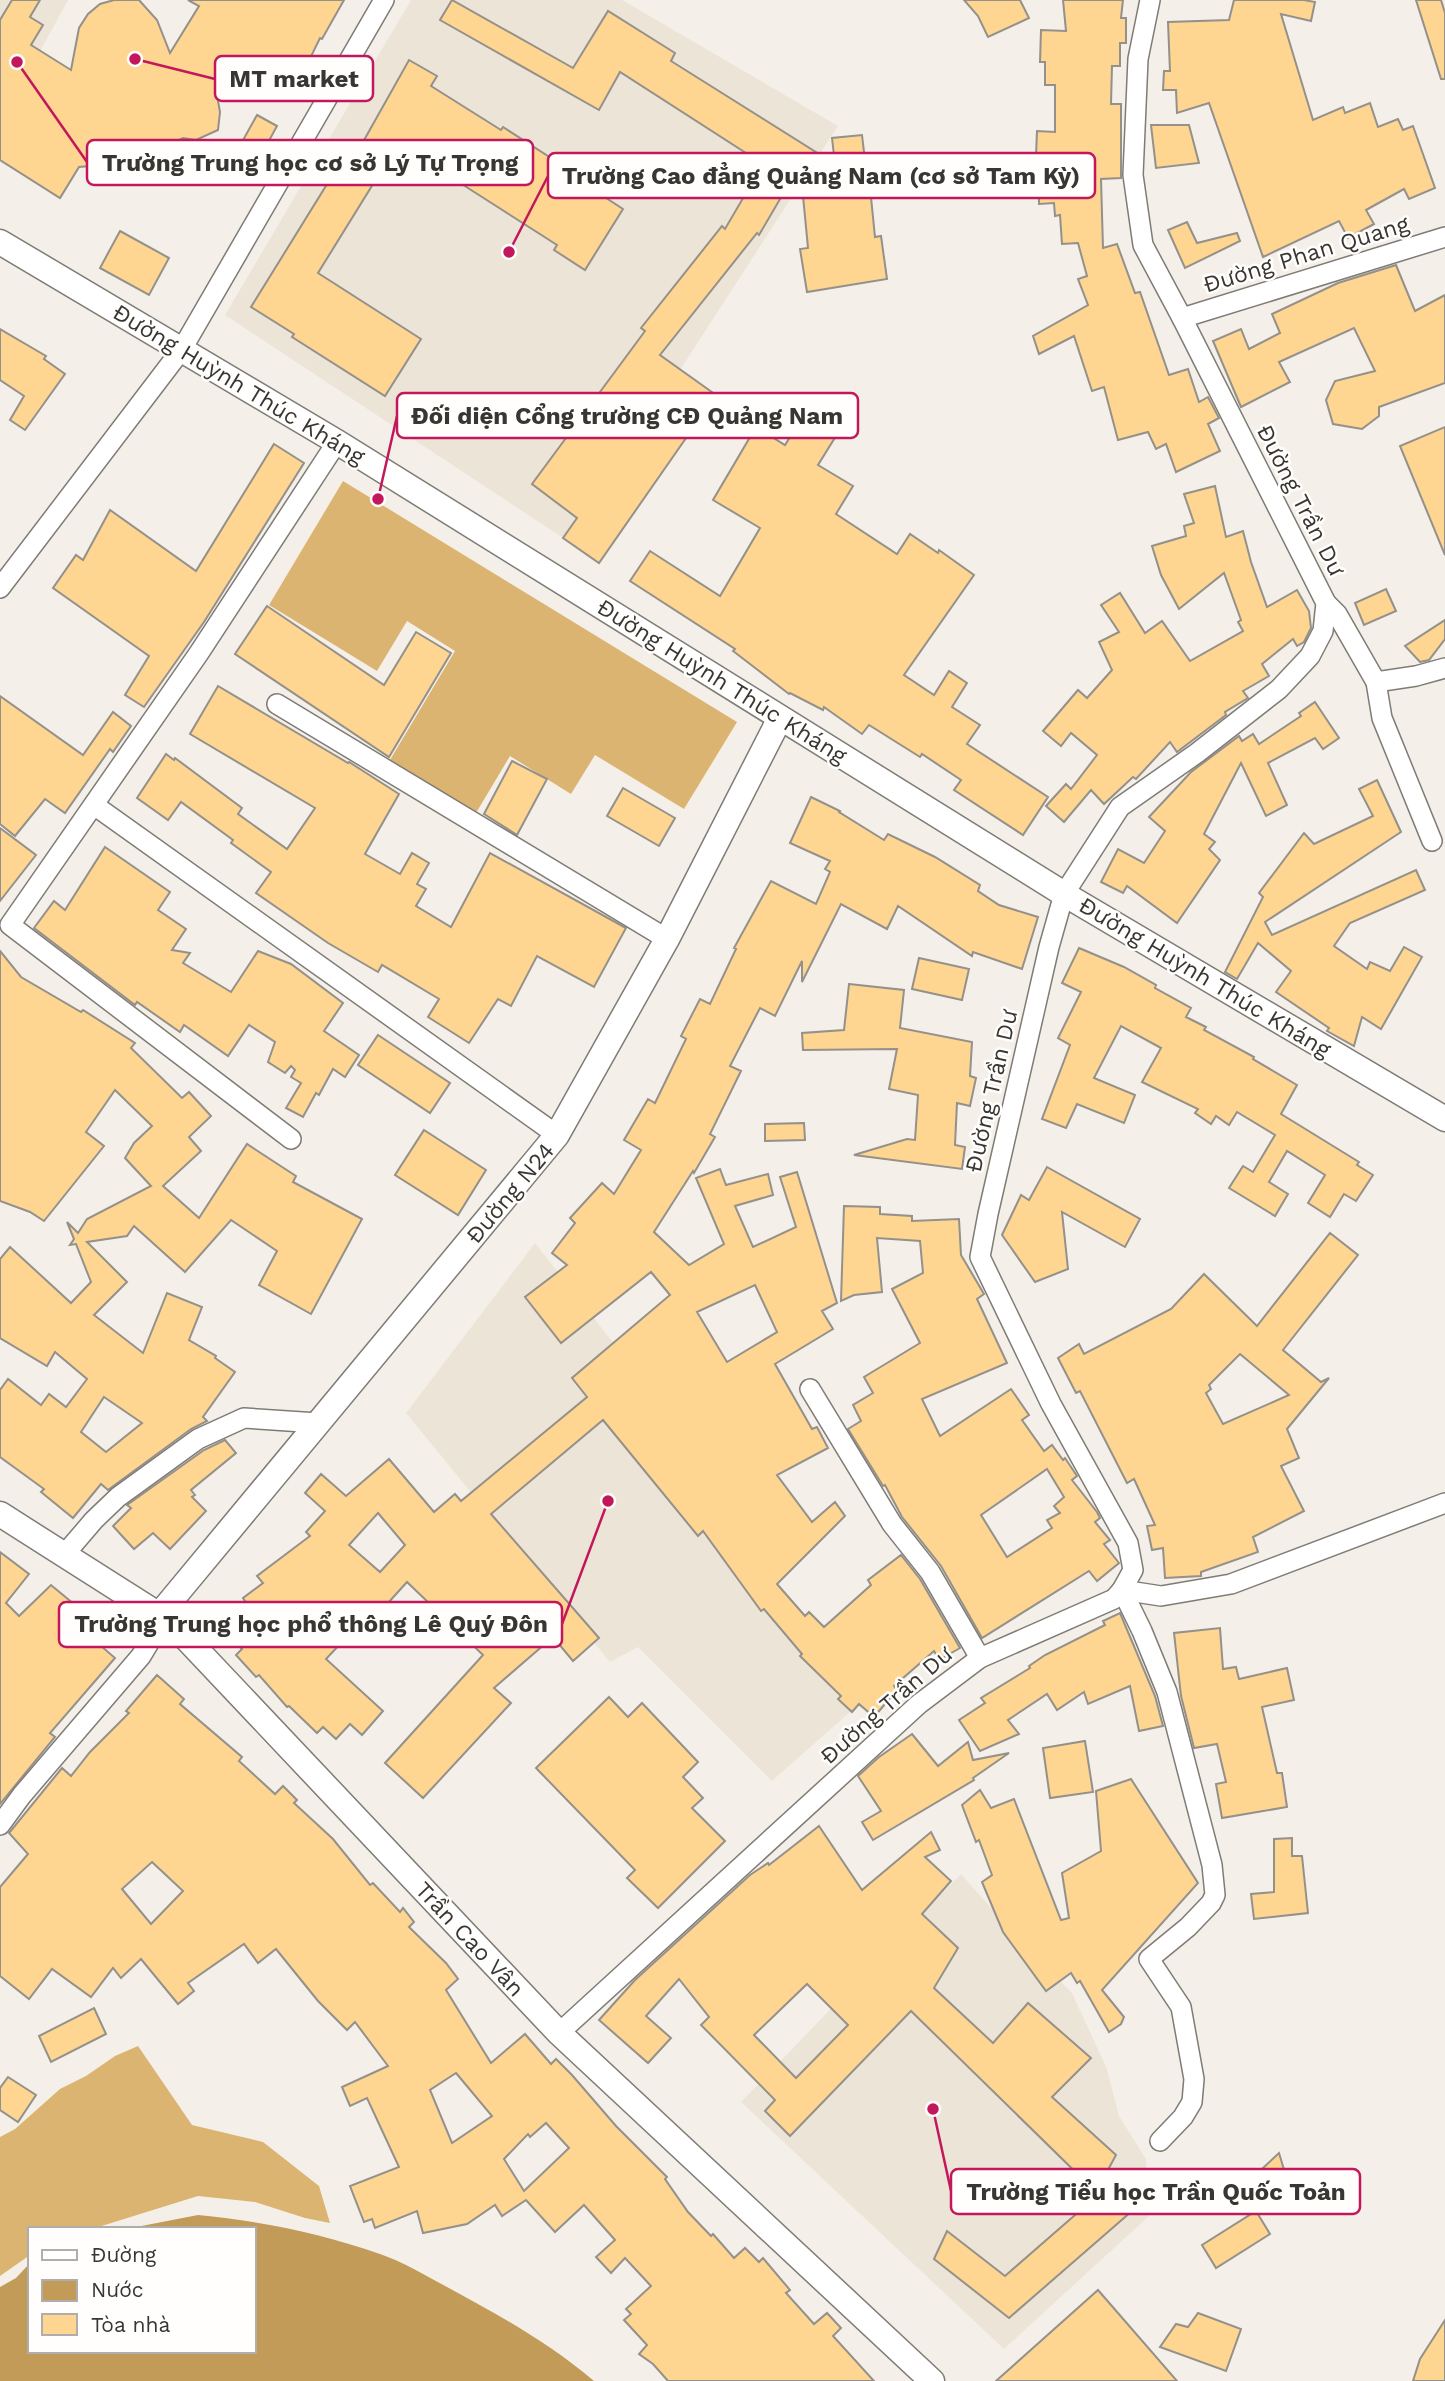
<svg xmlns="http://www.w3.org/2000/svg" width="1445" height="2381" viewBox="0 0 1445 2381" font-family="'Work Sans',sans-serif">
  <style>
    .built { fill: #ede4d8 }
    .forest { fill: #dcb471 }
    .water { fill: #c29b59 }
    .building { fill: #fed591; stroke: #94908a; stroke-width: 2; fill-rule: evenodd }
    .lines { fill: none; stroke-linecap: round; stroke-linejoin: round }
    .minor-casing { stroke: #7f7b75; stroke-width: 22 }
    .tertiary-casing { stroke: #7f7b75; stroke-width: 27 }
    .minor { stroke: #fff; stroke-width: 19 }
    .tertiary { stroke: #fff; stroke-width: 24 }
    .labels { text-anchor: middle; stroke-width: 5; stroke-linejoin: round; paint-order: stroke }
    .street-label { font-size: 23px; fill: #373633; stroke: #fffefc }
    .leader { fill: none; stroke: #c2185b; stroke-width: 2.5 }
    .callout-dot { fill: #c2185b; stroke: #fffefc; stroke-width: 2.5 }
    .callout { fill: #fffefc; stroke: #c2185b; stroke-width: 2.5 }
    .callout-label { font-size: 24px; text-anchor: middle; font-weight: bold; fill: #373633 }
  </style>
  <rect width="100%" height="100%" fill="#f4f0e9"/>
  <g class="built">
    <polygon points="0,0 68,0 0,125"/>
    <polygon points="411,0 622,0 838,126 680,370 563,538 225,315"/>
    <polygon points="535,1243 749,1516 722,1541 858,1705 772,1781 638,1647 610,1662 406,1413"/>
    <polygon points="961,1874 1015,1935 1072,1993 1107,2069 1119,2116 1146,2159 1149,2216 1004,2349 741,2102"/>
  </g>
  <g class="forest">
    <polygon points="343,481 737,722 684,809 595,755 571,794 510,756 473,818 387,765 455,651 407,621 377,671 269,605"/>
    <polygon points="138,2046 192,2125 263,2142 319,2186 330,2223 305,2218 255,2202 198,2196 92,2229 30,2229 30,2255 0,2276 0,2137 15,2129 60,2089 86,2076 115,2056"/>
  </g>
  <path class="water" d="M198,2215C260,2221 321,2233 380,2254C403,2262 425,2275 447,2287C499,2315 549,2343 594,2381H0V2287L16,2278L30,2263V2351H254V2229H126Z"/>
  <g class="building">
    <polygon points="12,0 40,0 30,17 43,25 31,45 71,70 79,28 88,14 100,4 114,0 139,0 157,20 170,53 199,6 188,0 344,0 322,39 320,38 296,87 242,60 218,101 220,112 218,130 196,140 183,138 151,154 132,159 116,149 101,165 79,167 60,198 0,160 0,20"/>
    <polygon points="452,0 573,68 608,11 675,53 671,61 835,164 832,138 862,135 867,177 869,177 875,237 881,236 887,279 807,292 800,249 808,248 800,165 759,235 757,233 660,355 716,395 599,563 563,538 577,518 532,484 645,331 641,328 722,226 725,229 763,164 620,72 599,110 440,20"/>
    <polygon points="964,0 1020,0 1029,18 988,37 978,16"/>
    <polygon points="1063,0 1123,0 1121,18 1126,18 1126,43 1120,43 1120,66 1112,66 1111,104 1121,104 1121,178 1101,179 1103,248 1117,244 1135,293 1140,292 1169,375 1188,369 1199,402 1208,397 1219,418 1208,424 1220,451 1176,472 1166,444 1156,449 1148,432 1118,440 1104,387 1092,391 1074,336 1039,354 1033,336 1088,305 1078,279 1087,276 1078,243 1062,244 1060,215 1055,216 1054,203 1039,204 1038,156 1036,156 1037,131 1055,132 1055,85 1045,85 1045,62 1040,62 1041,30 1066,31"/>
    <polygon points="1234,0 1304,0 1315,2 1311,21 1281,14 1313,120 1343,107 1345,113 1370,103 1378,127 1398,119 1403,130 1413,126 1435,188 1409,199 1404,189 1366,210 1374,224 1348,238 1339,221 1263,257 1209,103 1177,113 1176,90 1163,90 1164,71 1170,71 1168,22 1229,20"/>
    <polygon points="1416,0 1441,0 1445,13 1445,79 1441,79"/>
    <polygon points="409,60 437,76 431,86 501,130 503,127 568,169 566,172 623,209 585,270 554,250 557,245 446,174 444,177 396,147 318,273 421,339 385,396 292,337 294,334 251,307 342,160 350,165"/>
    <polygon points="257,115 277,126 252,172 232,160"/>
    <polygon points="1151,125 1189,125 1199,163 1156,168"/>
    <polygon points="1187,222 1197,243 1237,233 1240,241 1185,268 1168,230"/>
    <polygon points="120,231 169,258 149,295 100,268"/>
    <polygon points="1396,265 1415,311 1445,295 1445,383 1379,407 1379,416 1362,429 1333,424 1326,400 1335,381 1375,371 1354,328 1279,362 1290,382 1241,407 1213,341 1241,329 1249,349 1280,333 1272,314 1338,283"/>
    <polygon points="0,329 46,356 44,359 65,374 25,430 10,420 24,396 0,380"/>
    <polygon points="816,395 849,415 818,465 853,486 836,514 897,554 910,534 938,553 939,550 974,575 904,675 934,695 949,671 967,683 952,707 980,725 967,744 1048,797 1023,835 954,790 961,780 922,754 920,757 869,725 862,734 824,707 823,710 790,693 789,694 733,651 735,649 630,581 650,551 720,596 760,528 713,500 756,427 785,445"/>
    <polygon points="1445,427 1445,555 1400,446"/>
    <polygon points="274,444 304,463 204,622 144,707 125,695 149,656 53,588 76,555 83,560 110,510 196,571"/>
    <polygon points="1215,486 1226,537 1243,531 1251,562 1267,607 1297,590 1309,611 1311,628 1304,642 1297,646 1293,639 1262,664 1269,676 1243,691 1248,698 1225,712 1226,715 1177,752 1170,742 1136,779 1133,777 1104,804 1091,790 1064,822 1046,806 1066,784 1071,789 1097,755 1071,733 1061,746 1043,731 1078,690 1087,698 1112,670 1099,642 1119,632 1101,605 1120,593 1145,633 1162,621 1190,661 1243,631 1238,622 1241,620 1224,573 1179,609 1161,575 1152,546 1186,536 1184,526 1194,523 1184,494"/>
    <polygon points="1386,589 1396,611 1364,625 1355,603"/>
    <polygon points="267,606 384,685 416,632 451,653 389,757 235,654"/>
    <polygon points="1445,620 1445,639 1429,660 1420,662 1405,646"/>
    <polygon points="218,686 348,763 349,762 399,794 365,854 400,874 412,853 429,863 417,884 426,889 416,906 451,927 490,853 626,928 594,987 537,956 511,1006 498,999 469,1043 428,1017 439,999 382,965 378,972 328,943 256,893 271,872 231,843 233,840 181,802 168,820 137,798 166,754 174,760 175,758 242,808 238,814 287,849 315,808 190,734"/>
    <polygon points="0,696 83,755 113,712 131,726 113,752 110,749 65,813 45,799 15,836 0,824"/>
    <polygon points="1315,702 1339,738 1323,749 1315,738 1268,763 1287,805 1266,816 1241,763 1204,834 1215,842 1209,849 1220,860 1177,923 1127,886 1123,893 1101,882 1118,849 1144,863 1165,831 1149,817 1191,772 1239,736 1242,741 1253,734 1259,744 1301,716 1299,713"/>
    <polygon points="512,761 547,779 517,835 484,814"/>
    <polygon points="1377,780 1401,832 1265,922 1272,935 1416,870 1425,890 1350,923 1334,946 1367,969 1370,962 1390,971 1404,947 1422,957 1381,1029 1362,1017 1354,1046 1327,1031 1329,1028 1276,992 1291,971 1258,943 1237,979 1225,972 1263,897 1259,893 1304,833 1314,844 1373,816 1359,789"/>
    <polygon points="623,788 675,818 659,846 607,816"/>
    <path d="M811,797L840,811L839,812L884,840L888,834L935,857L980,885L978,891L999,905L1038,917L1022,969L973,952L972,956L898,906L887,929L841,904L802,982V961L775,1016L760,1008L730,1066L741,1071L710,1134L715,1137L694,1173L693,1171L654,1232L689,1265L724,1244L696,1178L720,1169L726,1185L768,1174L773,1195L735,1206L753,1247L796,1227L780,1177L797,1172L837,1303L822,1311L833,1329L775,1364L812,1429L817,1427L828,1448L777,1475L812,1522L835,1502L845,1516L777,1584L805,1616L809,1612L824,1627L871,1585L868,1580L901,1555L920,1579L960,1648L939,1660L934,1651L894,1686L897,1690L874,1717L859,1704L852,1712L838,1699L841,1696L800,1656L802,1654L764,1609L761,1611L703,1531L698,1536L603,1420L491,1514L599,1638L573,1661L553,1637L494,1688L511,1703L423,1798L385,1763L483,1655L407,1582L378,1614L373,1609L326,1659L383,1711L362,1735L350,1724L336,1739L323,1727L317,1733L289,1706L287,1707L259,1675L256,1677L236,1655L242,1649L222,1626L247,1604L243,1598L263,1583L257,1576L310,1536L306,1532L325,1511L305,1493L321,1474L346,1496L389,1459L434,1512L455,1494L461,1501L587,1397L572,1378L670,1295L651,1272L561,1343L525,1297L567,1265L552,1253L575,1223L570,1218L602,1183L614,1194L641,1150L624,1140L648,1099L655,1103L686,1039L681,1036L700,999L710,1004L736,949L734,948L771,881L816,904L830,872L825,869L830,861L790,843ZM755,1285L777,1332L727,1362L697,1312ZM378,1513L405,1545L380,1572L349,1545Z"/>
    <polygon points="0,828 36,855 0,901"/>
    <polygon points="105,847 170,892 158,910 186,929 172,950 190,953 183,963 231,992 258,951 291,964 343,1003 324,1031 359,1055 345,1077 333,1069 319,1095 316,1093 303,1117 286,1108 301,1083 291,1077 295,1070 291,1066 285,1073 268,1062 275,1042 249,1025 228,1056 184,1025 180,1032 137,1002 135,1005 34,928 54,901 65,910"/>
    <polygon points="1079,948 1124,967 1156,985 1155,988 1191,1008 1186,1017 1206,1027 1204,1030 1254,1057 1253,1059 1297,1085 1281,1114 1359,1162 1357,1165 1373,1175 1356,1201 1344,1194 1330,1217 1308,1203 1325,1175 1287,1151 1269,1182 1288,1194 1275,1216 1229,1188 1243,1166 1253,1172 1275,1135 1237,1112 1229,1125 1216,1116 1211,1124 1195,1113 1198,1109 1142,1082 1161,1048 1121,1026 1094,1078 1135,1095 1124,1123 1077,1104 1066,1128 1042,1119 1070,1045 1058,1038 1081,992 1062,983"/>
    <path d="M0,951L21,977L81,1012L83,1010L135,1043L131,1048L182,1098L189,1092L211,1116L189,1137L201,1151L163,1186L199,1218L247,1144L296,1176L293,1182L362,1219L311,1314L259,1285L277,1251L231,1220L185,1272L134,1226L127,1236L87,1242L127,1282L94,1315L143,1353L167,1293L202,1307L189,1340L216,1356L215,1358L235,1372L203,1417L207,1421L191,1429L108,1490L101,1484L73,1518L41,1492L44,1489L0,1457V1390L8,1379L41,1405L49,1394L66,1407L87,1379L55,1352L47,1366L0,1338V1259L10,1247L71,1303L91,1282L76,1244L70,1245L74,1239L67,1222L78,1233L87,1219L151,1186L125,1158L134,1143L152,1126L115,1090L86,1132L104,1146L44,1221L30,1212L0,1201ZM104,1397L142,1423L106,1452L81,1432Z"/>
    <polygon points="919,958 969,969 962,1000 912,989"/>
    <polygon points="849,984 904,990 900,1028 972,1042 970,1076 976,1078 970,1106 957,1103 955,1145 965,1147 962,1169 854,1155 907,1139 915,1140 918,1095 889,1089 897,1049 803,1050 802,1033 844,1030"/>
    <polygon points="378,1035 450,1083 430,1113 358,1065"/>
    <polygon points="804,1123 805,1140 765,1141 765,1124"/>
    <polygon points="424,1130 486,1170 458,1215 395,1175"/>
    <polygon points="1047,1167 1140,1219 1125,1247 1062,1212 1068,1269 1035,1282 1002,1235 1021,1195 1029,1200"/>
    <path d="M844,1206L880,1207V1214L912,1216V1221L959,1219L961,1255L984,1294L977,1299L1007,1363L922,1399L940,1436L1011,1389L1029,1415L1022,1420L1044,1451L1052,1445L1063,1460L1065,1458L1077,1476L1072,1480L1097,1512L1100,1518L1095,1522L1110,1540L1104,1544L1119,1563L1097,1581L1089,1571L982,1638L941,1566L902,1517L885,1485L883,1486L848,1429L861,1421L853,1405L873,1393L864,1377L920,1343L892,1289L923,1273L920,1241L877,1238L882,1292L854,1295L841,1301ZM1047,1469L1064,1497L1054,1506L1060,1513L1047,1520L1052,1528L1007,1557L981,1515Z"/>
    <path d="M1330,1233L1358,1255L1283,1350L1321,1382L1329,1378L1287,1429L1299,1458L1281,1466L1304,1511L1253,1537L1258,1552L1201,1572V1576L1165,1578L1163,1548L1152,1550L1147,1526L1155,1525L1134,1479L1127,1483L1080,1391L1076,1393L1058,1358L1079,1344L1084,1354L1171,1309L1204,1274L1257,1326ZM1240,1354L1289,1395L1223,1424L1206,1393L1211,1389L1209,1385Z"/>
    <polygon points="225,1440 236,1453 191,1490 195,1495 192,1497 206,1511 170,1549 153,1533 134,1549 113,1526 131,1508 127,1505 204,1450"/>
    <polygon points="0,1552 29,1574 6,1603 19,1616 51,1585 87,1615 78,1626 115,1658 50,1733 55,1737 0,1804"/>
    <polygon points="1120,1613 1155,1696 1163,1726 1139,1731 1130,1686 1088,1704 1084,1692 1057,1710 1047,1694 1008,1720 1019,1734 980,1751 959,1720 985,1703 981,1698 1030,1668 1029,1666 1045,1655 1105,1625 1103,1621"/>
    <polygon points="1220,1628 1223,1669 1236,1667 1239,1679 1287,1668 1294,1700 1262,1707 1277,1773 1282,1773 1287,1807 1222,1818 1216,1784 1226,1782 1217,1744 1194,1748 1181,1696 1174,1633"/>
    <path d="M157,1675L184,1699L180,1704L242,1757L239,1761L275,1794L283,1786L297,1800L294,1803L333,1839L370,1885L373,1883L400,1912L403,1908L414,1922L409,1927L446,1963L458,1979L446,1990L491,2063L525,2034L551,2064L556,2059L572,2075L616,2126L667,2177L665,2179L688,2212L711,2236L713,2234L734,2258L745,2248L759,2262L763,2258L790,2290L786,2293L814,2324L827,2313L841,2328L833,2336L874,2381H668L653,2364L639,2354L647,2345L624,2320L631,2314L626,2309L651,2286L625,2258L611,2273L596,2257L615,2240L584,2205L555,2232L526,2200L502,2216L495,2205L467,2224L423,2233L417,2211L375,2228L372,2219L364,2222L350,2186L399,2167L367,2098L350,2106L342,2087L388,2066L355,2022L347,2030L318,2001L276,1949L258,1963L244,1944L188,1983L194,1991L178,2004L141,1959L121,1978L113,1968L91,1997L52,1969L29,1999L0,1976V1887L28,1854L9,1833L62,1768L71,1776L90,1752L129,1713L126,1711ZM152,1862L183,1891L151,1924L122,1889ZM456,2073L492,2116L452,2143L430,2090ZM546,2123L569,2148L524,2191L504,2159L528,2134L530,2137Z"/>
    <polygon points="609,1697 628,1717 642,1703 698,1762 683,1777 703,1798 692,1808 725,1841 658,1908 627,1878 635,1870 536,1768"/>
    <polygon points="912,1734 938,1766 968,1742 973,1760 1009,1753 973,1778 974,1780 873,1840 862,1822 881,1811 858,1776 879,1757"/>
    <polygon points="1085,1741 1093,1792 1050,1798 1043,1748"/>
    <polygon points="1131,1779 1198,1883 1102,1990 1124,2017 1121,2024 1109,2032 1080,1981 1077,1983 1071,1973 1046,1991 1003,1932 982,1882 992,1875 979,1840 976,1842 962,1805 980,1790 991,1808 1014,1799 1061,1920 1069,1918 1062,1873 1101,1851 1096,1791"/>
    <path d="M819,1826L862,1890L931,1832L940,1850L925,1857L951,1881L922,1914L958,1948L934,1988L993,2043L1028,2003L1091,2058L1052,2097L1116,2155L1096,2192L911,2011L790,2136L765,2111L775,2100L701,2025L709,2017L679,1979L646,2016L671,2038L648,2063L599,2020L635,1980L750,1875L768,1863L769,1865ZM807,1984L848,2025L796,2078L754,2035Z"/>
    <polygon points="1292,1838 1292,1856 1302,1856 1308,1913 1254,1919 1251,1894 1274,1892 1274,1839"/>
    <polygon points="94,2008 106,2034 51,2062 39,2036"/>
    <polygon points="8,2077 36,2095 18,2122 0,2110 0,2088"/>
    <polygon points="1279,2153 1288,2183 1254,2194 1250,2180"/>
    <polygon points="1106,2188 1132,2211 1009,2318 934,2259 947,2231 1005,2276"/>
    <polygon points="1256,2211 1270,2234 1216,2268 1202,2245"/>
    <polygon points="1098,2290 1177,2381 996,2381"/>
    <polygon points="1198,2313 1241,2329 1226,2371 1160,2347 1176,2324 1188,2327"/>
    <polygon points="1445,2320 1445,2381 1413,2381 1420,2359"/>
  </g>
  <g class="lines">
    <g class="minor-casing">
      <g id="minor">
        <polyline points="1182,318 1445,237"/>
        <polyline points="0,588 182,349 384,0"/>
        <polyline points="1326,603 1337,614 1376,682 1382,718 1432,841"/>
        <polyline points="1376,682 1416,676 1445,668"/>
        <polyline points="277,704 667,939"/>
        <polyline points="94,805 557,1135"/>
        <polyline points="291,1139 10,925 199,653 337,442"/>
        <polyline points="810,1389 892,1524 930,1572 980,1658"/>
        <polyline points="64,1555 94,1520 118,1497 198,1439 244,1418 318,1423"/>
        <polyline points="1122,1590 1142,1631 1167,1692 1212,1865 1215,1895 1211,1903 1188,1927 1149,1959 1181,2007 1194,2079 1192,2102 1183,2117 1160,2141"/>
        <polyline points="1122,1590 1161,1596 1231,1584 1445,1503"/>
        <polyline points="0,1825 22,1795 141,1656 165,1616"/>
        <polyline points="559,2033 919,1704 980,1658 1114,1599 1122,1590 1133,1570 1128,1543 1051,1404 980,1257 988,1214 1049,947 1064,894 1120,807 1197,753 1279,689 1310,656 1323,631 1326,603 1182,318 1143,245 1133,175 1138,59 1150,0"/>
      </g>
    </g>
    <g class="tertiary-casing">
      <g id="tertiary">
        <polyline points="0,242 337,442 1064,894 1445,1119"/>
        <polyline points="0,1514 159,1615 165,1616 559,2033 932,2381"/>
        <polyline points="159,1615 557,1135 667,939 780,718"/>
      </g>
    </g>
    <use href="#minor" class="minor"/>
    <use href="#tertiary" class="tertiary"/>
  </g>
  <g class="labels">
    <g class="street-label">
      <text transform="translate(1306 254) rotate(-17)" y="8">Đường Phan Quang</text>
      <text transform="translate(239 384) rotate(31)" y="8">Đường Huỳnh Thúc Kháng</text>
      <text transform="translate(1301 500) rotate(63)" y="8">Đường Trần Dư</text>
      <text transform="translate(722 681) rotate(32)" y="8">Đường Huỳnh Thúc Kháng</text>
      <text transform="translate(1205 977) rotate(31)" y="8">Đường Huỳnh Thúc Kháng</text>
      <text transform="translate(991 1091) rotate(-77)" y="8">Đường Trần Dư</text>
      <text transform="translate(510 1193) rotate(-50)" y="8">Đường N24</text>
      <text transform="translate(886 1705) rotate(-41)" y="8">Đường Trần Dư</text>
      <text transform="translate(470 1939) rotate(47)" y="8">Trần Cao Vân</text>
    </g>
  </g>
  <path class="leader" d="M135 59L215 79M17 62L87 162M509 252L548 176M378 499L397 416M608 1501L562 1624M933 2109L951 2191"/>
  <g class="callout-dot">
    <circle cx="135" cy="59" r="7"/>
    <circle cx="17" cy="62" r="7"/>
    <circle cx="509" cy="252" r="7"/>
    <circle cx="378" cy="499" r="7"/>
    <circle cx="608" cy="1501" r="7"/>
    <circle cx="933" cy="2109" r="7"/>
  </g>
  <g class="callout">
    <rect x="215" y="56" width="158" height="45" rx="7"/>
    <rect x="87" y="140" width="446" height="45" rx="7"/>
    <rect x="548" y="153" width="547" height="45" rx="7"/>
    <rect x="397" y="393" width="461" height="45" rx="7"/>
    <rect x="59" y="1602" width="503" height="45" rx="7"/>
    <rect x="951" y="2169" width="409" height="45" rx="7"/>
  </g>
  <g class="callout-label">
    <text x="294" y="87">MT market</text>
    <text x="310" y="171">Trường Trung học cơ sở Lý Tự Trọng</text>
    <text x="821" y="184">Trường Cao đẳng Quảng Nam (cơ sở Tam Kỳ)</text>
    <text x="627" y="424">Đối diện Cổng trường CĐ Quảng Nam</text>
    <text x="311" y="1632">Trường Trung học phổ thông Lê Quý Đôn</text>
    <text x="1156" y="2200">Trường Tiểu học Trần Quốc Toản</text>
  </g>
  <rect x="28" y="2227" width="228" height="126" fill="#fffefc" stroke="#afaeac" stroke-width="2"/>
  <rect x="42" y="2250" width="35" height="10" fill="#ffffff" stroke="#afaeac" stroke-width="2"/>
  <text x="91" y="2262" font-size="21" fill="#373633">Đường</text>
  <rect x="42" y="2280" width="35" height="21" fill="#c29b59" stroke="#afaeac" stroke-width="2"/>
  <text x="91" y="2297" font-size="21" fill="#373633">Nước</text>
  <rect x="42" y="2314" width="35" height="21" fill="#fed591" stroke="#afaeac" stroke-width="2"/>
  <text x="91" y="2332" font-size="21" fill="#373633">Tòa nhà</text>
</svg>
